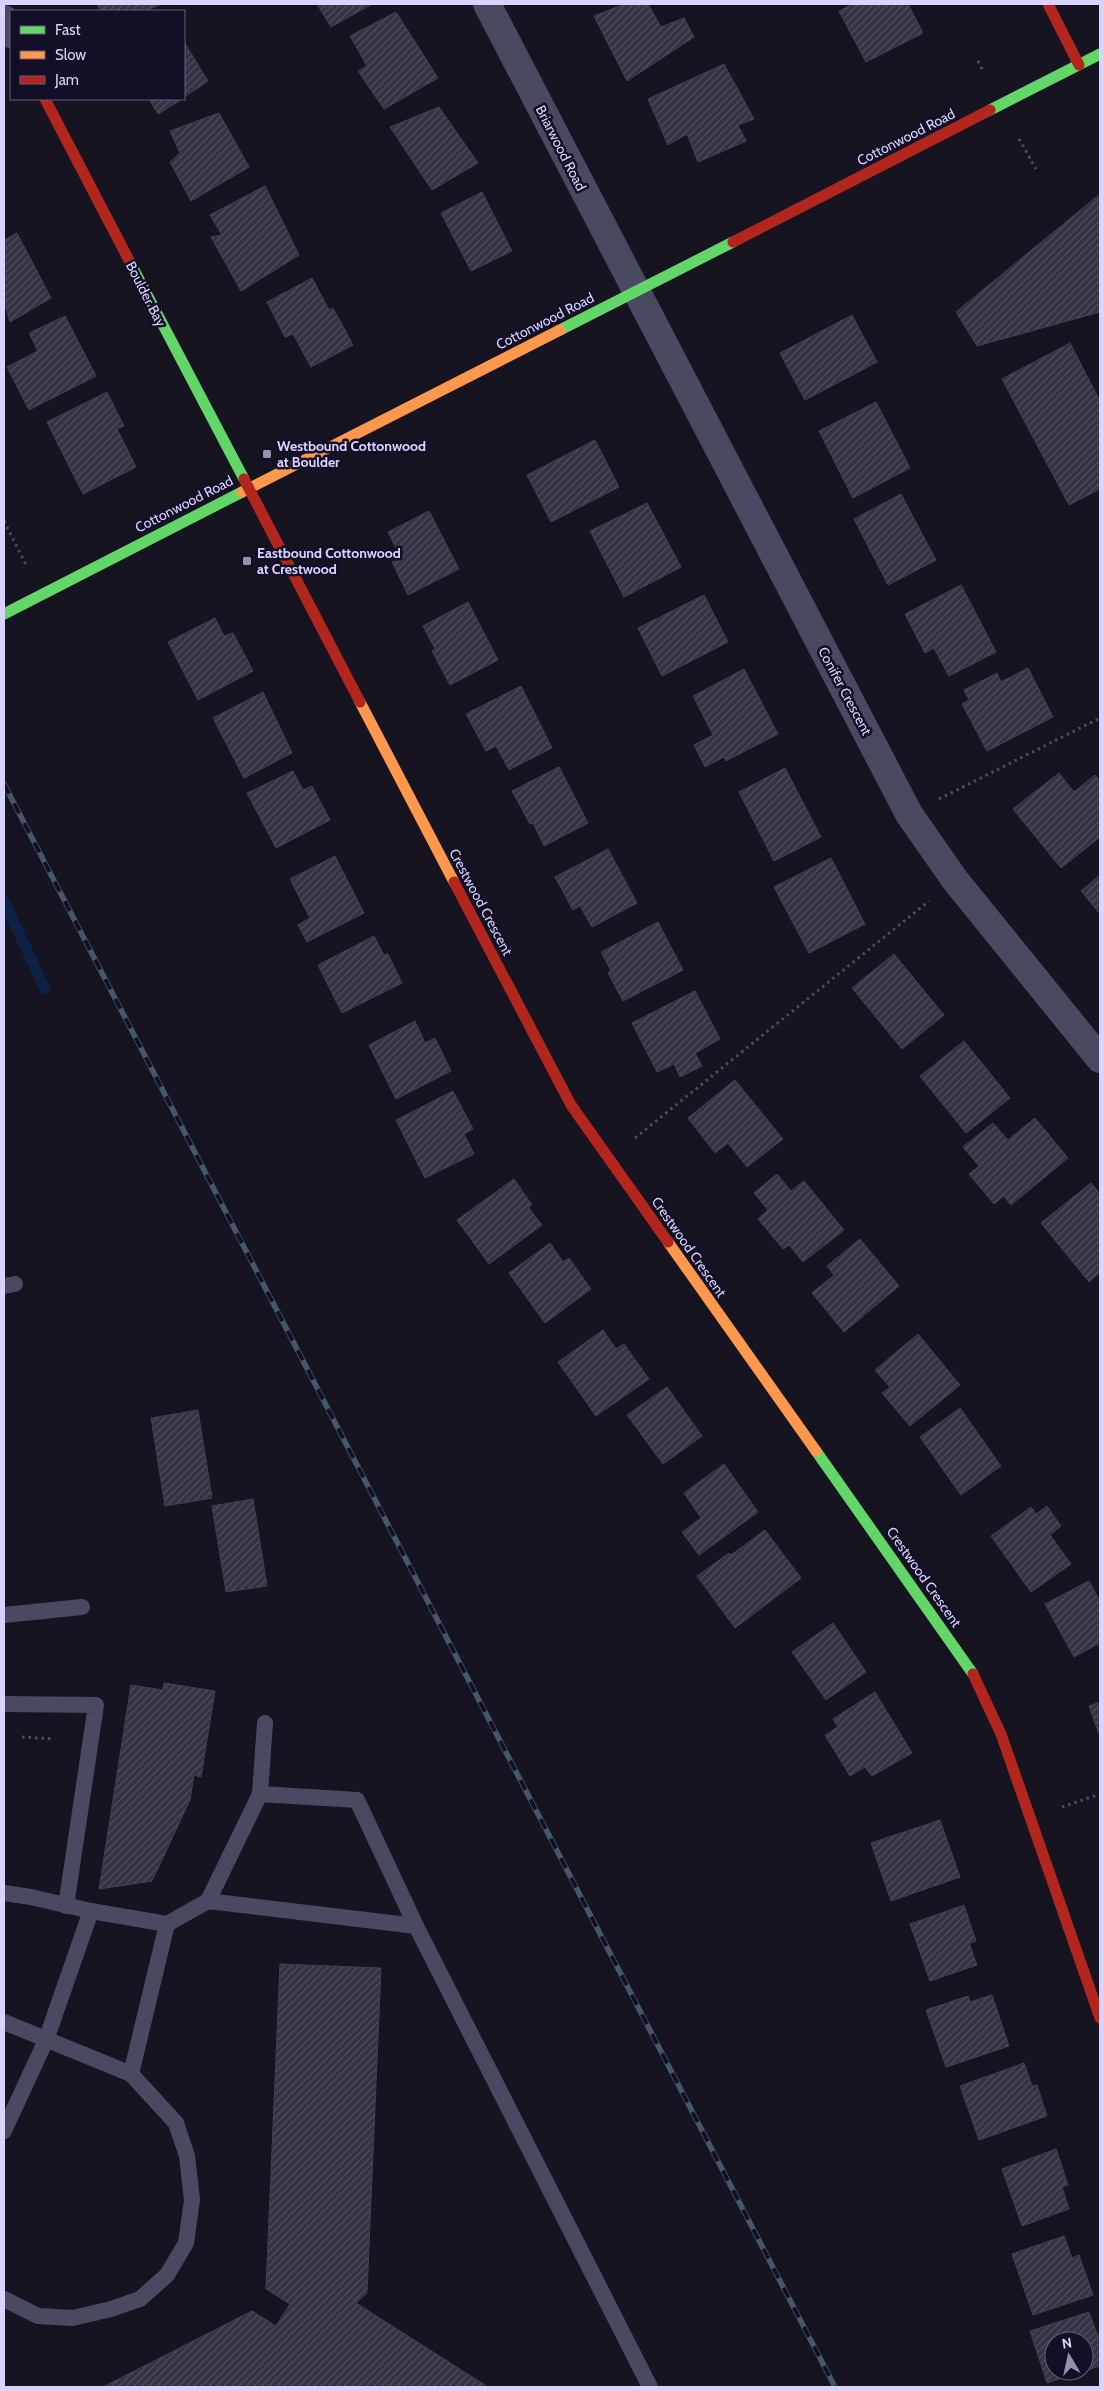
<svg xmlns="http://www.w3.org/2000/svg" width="1104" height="2391" viewBox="0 0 1104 2391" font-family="Cabin,sans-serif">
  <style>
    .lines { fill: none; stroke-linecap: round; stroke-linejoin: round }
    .stream { stroke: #0d2144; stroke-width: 11 }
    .building { fill: url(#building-hatch); stroke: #433f54 }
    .path { stroke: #44505f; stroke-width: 3; stroke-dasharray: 2.5 4; stroke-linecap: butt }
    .lane { stroke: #4a4962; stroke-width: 16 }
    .street { stroke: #4a4962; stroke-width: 28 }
    .fast { stroke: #63d668; stroke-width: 11 }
    .slow { stroke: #ff974d; stroke-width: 11 }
    .jam { stroke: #b3261e; stroke-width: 11 }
    .rail-casing { stroke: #43596b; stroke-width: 5.5 }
    .rail { stroke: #130f26; stroke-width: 4; stroke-dasharray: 11; stroke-linecap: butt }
    .poi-dot { fill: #9591b1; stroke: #130f26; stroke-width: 2 }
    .labels { text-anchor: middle; stroke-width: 5; stroke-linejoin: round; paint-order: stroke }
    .street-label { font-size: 14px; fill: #d9d4ff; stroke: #130f26 }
    .poi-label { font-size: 14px; font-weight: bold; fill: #d9d4ff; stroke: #130f26; text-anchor: start }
  </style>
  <defs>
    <pattern id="building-hatch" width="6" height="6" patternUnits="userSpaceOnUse" patternTransform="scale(1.25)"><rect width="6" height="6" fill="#343243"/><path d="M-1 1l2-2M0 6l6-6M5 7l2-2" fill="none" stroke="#514f5f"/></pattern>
  </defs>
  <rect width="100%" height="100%" fill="#161421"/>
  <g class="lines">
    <polyline class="stream" points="4,901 45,989"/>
  </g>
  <g class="building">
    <polygon points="97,4 161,4 146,11 100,11"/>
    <polygon points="317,4 372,4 331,27"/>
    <polygon points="624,4 648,4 661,27 684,18 694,37 627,81 594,16"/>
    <polygon points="853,4 908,4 923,33 866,62 839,11"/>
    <polygon points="396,12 438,78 384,109 358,71 367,66 350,36"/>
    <polygon points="184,42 208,81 184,97"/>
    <polygon points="724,64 754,119 738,125 746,141 698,162 687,134 668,145 648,99"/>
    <polygon points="149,99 182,99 158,114"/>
    <polygon points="439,107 478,163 432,190 390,127"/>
    <polygon points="219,113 249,167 191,201 170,162 180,153 170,131"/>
    <polygon points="265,186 299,255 241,291 211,237 222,235 210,215"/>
    <polygon points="482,192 512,251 471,271 441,213"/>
    <polygon points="1100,194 1100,312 977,346 956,312"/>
    <polygon points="17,233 51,298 10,322 4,301 4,240"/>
    <polygon points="312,278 329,310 333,308 353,345 311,367 293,334 285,337 267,302"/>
    <polygon points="852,315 877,362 805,400 780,353"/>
    <polygon points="65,316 96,376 29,410 7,367 38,351 29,333"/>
    <polygon points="1070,343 1100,401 1100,489 1069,505 1002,379"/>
    <polygon points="107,392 124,426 117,429 136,467 83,494 47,422"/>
    <polygon points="876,402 910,468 853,498 819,431"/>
    <polygon points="595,440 619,487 551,522 527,475"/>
    <polygon points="901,494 936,560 888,585 854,519"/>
    <polygon points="647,503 681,567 624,597 590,531"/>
    <polygon points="429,511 459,569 408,595 392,562 401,558 388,532"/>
    <polygon points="961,585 996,652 949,676 934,648 925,653 905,614"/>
    <polygon points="704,595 728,642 662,676 638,628"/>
    <polygon points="468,602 498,660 450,685 432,651 435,649 423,626"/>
    <polygon points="215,618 224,636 233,633 253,671 198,700 168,642"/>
    <polygon points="1028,668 1053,717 987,751 962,704 969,700 964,690 997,673 1001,682"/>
    <polygon points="744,669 778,734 726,761 724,757 705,767 694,745 713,735 693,696"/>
    <polygon points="521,686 552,748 509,770 496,746 486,751 466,714"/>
    <polygon points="263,692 292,753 244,778 213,718"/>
    <polygon points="559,767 588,823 544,846 533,823 530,824 512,791"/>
    <polygon points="785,768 821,837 774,861 739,792"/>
    <polygon points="293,771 303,790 312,786 330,820 276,848 247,793"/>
    <polygon points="1059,773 1074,792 1095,775 1100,781 1100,837 1061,868 1013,809"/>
    <polygon points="608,849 637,903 592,927 580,906 573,910 555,877"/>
    <polygon points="335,856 364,913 307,942 298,925 310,918 290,879"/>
    <polygon points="831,858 865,924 809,953 774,887"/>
    <polygon points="1100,875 1100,914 1081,891"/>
    <polygon points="658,922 683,970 623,1001 608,973 611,971 601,952"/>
    <polygon points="374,936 384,955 388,954 402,983 342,1013 318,965"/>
    <polygon points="894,954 944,1015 902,1049 852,988"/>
    <polygon points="695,991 720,1039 695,1053 702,1066 680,1077 674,1064 657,1072 632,1023"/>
    <polygon points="415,1021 425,1043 435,1038 451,1071 396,1099 369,1045"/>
    <polygon points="964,1041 1010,1098 966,1133 920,1076"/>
    <polygon points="735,1080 783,1139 747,1167 728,1143 715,1153 688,1118"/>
    <polygon points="453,1091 473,1129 464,1134 474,1154 425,1178 396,1120"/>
    <polygon points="1035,1118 1068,1158 1011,1205 1004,1196 994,1204 969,1174 979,1166 963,1147 993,1123 1008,1140"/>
    <polygon points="777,1174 791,1191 804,1181 844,1230 803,1262 789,1245 783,1249 758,1219 768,1210 754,1193"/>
    <polygon points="514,1179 532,1205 528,1207 542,1225 489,1264 457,1220"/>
    <polygon points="1091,1183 1100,1194 1100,1272 1089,1282 1041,1223"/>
    <polygon points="860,1239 899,1286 844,1332 812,1293 834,1275 827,1266"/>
    <polygon points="550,1243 563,1262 569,1258 591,1289 545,1323 509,1273"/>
    <polygon points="603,1330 616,1349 624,1344 649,1379 596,1416 558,1362"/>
    <polygon points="918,1334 960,1385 910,1426 882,1393 890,1387 875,1370"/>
    <polygon points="667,1387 702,1436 663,1464 627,1415"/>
    <polygon points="960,1408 1001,1466 961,1495 920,1437"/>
    <polygon points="198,1410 212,1498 165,1506 151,1418"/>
    <polygon points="724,1464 758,1512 699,1555 682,1532 701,1518 684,1493"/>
    <polygon points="253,1499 267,1586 226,1592 212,1506"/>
    <polygon points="1047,1506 1061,1526 1050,1535 1071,1564 1031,1592 991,1536 1031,1507 1036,1514"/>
    <polygon points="765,1530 801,1578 735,1628 697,1576 729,1553 731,1555"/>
    <polygon points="1089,1581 1100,1601 1100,1643 1074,1657 1045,1604"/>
    <polygon points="833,1623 866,1672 826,1700 792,1652"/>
    <polygon points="164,1683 215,1691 201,1777 194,1775 190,1800 152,1881 99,1889 131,1685 163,1690"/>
    <polygon points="875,1692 912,1753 872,1776 865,1767 850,1776 825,1735 838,1727 833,1719"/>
    <polygon points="1100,1702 1100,1737 1089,1706"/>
    <polygon points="940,1820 960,1877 891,1901 871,1843"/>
    <polygon points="964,1905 976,1941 969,1943 977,1965 930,1981 910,1924"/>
    <polygon points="280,1964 381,1968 367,2293 356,2303 488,2387 103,2387 252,2311 276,2326 290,2304 266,2289"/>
    <polygon points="992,1995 1009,2046 946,2067 926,2010 968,1996 970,2002"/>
    <polygon points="1024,2063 1032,2086 1037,2085 1047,2116 979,2140 960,2086"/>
    <polygon points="1056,2149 1068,2185 1062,2187 1069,2209 1022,2226 1002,2169"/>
    <polygon points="1064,2236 1072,2258 1079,2255 1093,2295 1033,2315 1012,2254"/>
    <polygon points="1089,2312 1097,2334 1100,2333 1100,2366 1084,2371 1084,2341 1054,2341 1054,2371 1084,2371 1047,2383 1030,2331"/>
  </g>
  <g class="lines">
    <g class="path">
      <polyline points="978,61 984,73"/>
      <polyline points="1019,139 1036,169"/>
      <polyline points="4,521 26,565"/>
      <polyline points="939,799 1100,718"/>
      <polyline points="635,1138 929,901"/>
      <polyline points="22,1737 54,1739"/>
      <polyline points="1062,1807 1100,1794"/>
    </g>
    <g class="lane">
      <polyline points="4,1286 15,1284"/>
      <polyline points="4,1615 82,1607"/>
      <polyline points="4,1704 96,1705 66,1906"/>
      <polyline points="265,1723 260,1794 357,1800 416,1926"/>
      <polyline points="4,1893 31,1897 91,1911 46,2040 4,2131"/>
      <polyline points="208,1901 260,1794"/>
      <polyline points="91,1911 167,1924"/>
      <polyline points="4,2022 131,2074 176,2123 187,2156 192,2200 186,2243 167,2275 140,2299 111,2309 73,2318 38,2316 4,2299"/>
      <polyline points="131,2074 167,1924 208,1901 416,1926 650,2387"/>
    </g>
    <g class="street">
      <polyline points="487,4 909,814 955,880 1100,1059"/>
      <polyline points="4,19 11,34"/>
    </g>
    <g class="fast">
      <polyline points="990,110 1100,54"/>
      <polyline points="132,266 244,479"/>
      <polyline points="560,330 733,242"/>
      <polyline points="4,614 242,492"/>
      <polyline points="816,1451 973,1674"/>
    </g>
    <g class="slow">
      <polyline points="242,492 560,330"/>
      <polyline points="360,702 454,882"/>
      <polyline points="668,1242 816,1451"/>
    </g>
    <g class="jam">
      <polyline points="1048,4 1079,65"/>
      <polyline points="45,99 132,266"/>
      <polyline points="733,242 990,110"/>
      <polyline points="244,479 360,702"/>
      <polyline points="454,882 571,1105 668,1242"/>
      <polyline points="973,1674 1001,1734 1100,2018"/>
    </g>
    <g class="rail-casing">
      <polyline id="rail" points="4,784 835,2387"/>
    </g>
    <use href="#rail" class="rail"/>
  </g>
  <g class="poi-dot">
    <rect x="262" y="449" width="10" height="10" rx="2.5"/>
    <rect x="242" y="556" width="10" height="10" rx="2.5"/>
  </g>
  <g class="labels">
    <g class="street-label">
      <text transform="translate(906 137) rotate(-27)" y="5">Cottonwood Road</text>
      <text transform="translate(561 148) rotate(63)" y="5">Briarwood Road</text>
      <text transform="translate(146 294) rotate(63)" y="5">Boulder Bay</text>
      <text transform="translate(545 321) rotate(-27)" y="5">Cottonwood Road</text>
      <text transform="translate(184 504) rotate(-27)" y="5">Cottonwood Road</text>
      <text transform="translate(845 691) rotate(62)" y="5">Conifer Crescent</text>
      <text transform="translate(481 902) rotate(62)" y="5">Crestwood Crescent</text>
      <text transform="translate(689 1247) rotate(55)" y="5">Crestwood Crescent</text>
      <text transform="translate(924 1577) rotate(55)" y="5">Crestwood Crescent</text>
    </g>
    <g class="poi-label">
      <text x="277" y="451">Westbound Cottonwood<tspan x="277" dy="16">at Boulder</tspan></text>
      <text x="257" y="558">Eastbound Cottonwood<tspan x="257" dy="16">at Crestwood</tspan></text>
    </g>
  </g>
  <rect width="1104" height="2391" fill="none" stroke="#d9d4ff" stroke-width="10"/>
  <rect x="10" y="10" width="175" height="90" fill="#130f26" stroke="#625e7d"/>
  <rect x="20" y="26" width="25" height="8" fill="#63d668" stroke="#625e7d"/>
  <text x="55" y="35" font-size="15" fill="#d9d4ff">Fast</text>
  <rect x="20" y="51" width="25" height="8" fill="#ff974d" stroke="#625e7d"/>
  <text x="55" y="60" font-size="15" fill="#d9d4ff">Slow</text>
  <rect x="20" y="76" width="25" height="8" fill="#b3261e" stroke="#625e7d"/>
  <text x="55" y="85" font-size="15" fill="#d9d4ff">Jam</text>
  <g transform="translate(1069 2356) rotate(351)"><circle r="24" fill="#130f26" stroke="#625e7d"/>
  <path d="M0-4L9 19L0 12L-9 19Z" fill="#9591b1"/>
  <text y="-8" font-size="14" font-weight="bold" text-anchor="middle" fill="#d9d4ff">N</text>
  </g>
</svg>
